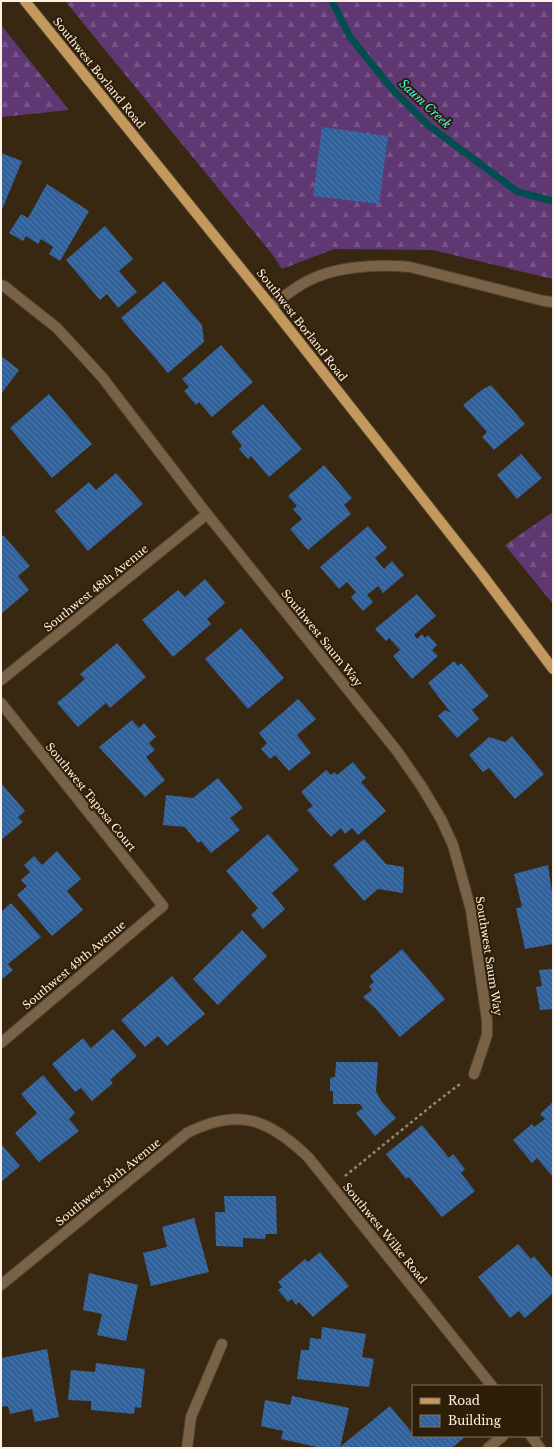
<svg xmlns="http://www.w3.org/2000/svg" width="554" height="1449" viewBox="0 0 554 1449" font-family="'Libre Baskerville',serif">
  <style>
    .forest { fill: url(#forest-firs) }
    .lines { fill: none; stroke-linecap: round; stroke-linejoin: round }
    .stream { stroke: #024e4e; stroke-width: 7 }
    .building { fill: url(#building-back-hatch) }
    .minor-casing { stroke: #54442e; stroke-width: 12 }
    .major-casing { stroke: #54442e; stroke-width: 12 }
    .path { stroke: #968876; stroke-width: 2.5; stroke-dasharray: 3 3; stroke-linecap: butt }
    .minor { stroke: #786348; stroke-width: 10 }
    .major { stroke: #c4995e; stroke-width: 10 }
    .labels { text-anchor: middle; stroke-width: 4; stroke-linejoin: round; paint-order: stroke }
    .street-label { font-size: 11px; fill: #fcf1e3; stroke: #2f1e07 }
    .water-label { font-size: 12px; font-style: italic; fill: #42f5f3; stroke: #2f1e07 }
  </style>
  <defs>
    <pattern id="forest-firs" width="22" height="20" patternUnits="userSpaceOnUse"><rect width="22" height="20" fill="#5f3773"/><path d="M5 1l3.5 6h-7zM16 11l3.5 6h-7z" fill="#775487"/></pattern>
    <pattern id="building-back-hatch" width="6" height="6" patternUnits="userSpaceOnUse"><rect width="6" height="6" fill="#30629d"/><path d="M-1 5l2 2M0 0l6 6M5-1l2 2" fill="none" stroke="#4f79aa"/></pattern>
  </defs>
  <rect width="100%" height="100%" fill="#392811"/>
  <g class="forest">
    <polygon points="65,1 553,1 553,279 433,250 334,249 282,269 272,254"/>
    <polygon points="1,25 69,110 1,117"/>
    <polygon points="553,512 553,604 505,545"/>
  </g>
  <g class="lines">
    <polyline class="stream" points="332,1 350,37 393,90 428,125 518,192 553,201"/>
  </g>
  <g class="building">
    <polygon points="322,127 388,136 379,204 313,196"/>
    <polygon points="1,153 22,161 1,212"/>
    <polygon points="47,184 89,211 60,261 49,254 53,247 41,239 38,244 26,236 23,241 9,233 21,214 28,218"/>
    <polygon points="105,226 133,259 119,271 137,292 118,308 107,294 100,300 66,260"/>
    <polygon points="164,281 202,325 204,342 168,373 121,318"/>
    <polygon points="221,345 253,382 212,417 199,402 196,405 184,391 189,387 182,379"/>
    <polygon points="1,356 19,370 1,394"/>
    <polygon points="491,385 525,424 494,450 482,437 487,432 463,405 483,389"/>
    <polygon points="49,394 92,444 52,478 10,428"/>
    <polygon points="263,404 302,449 269,477 251,456 248,459 239,449 242,446 231,432"/>
    <polygon points="521,454 542,478 517,499 497,475"/>
    <polygon points="324,465 352,498 344,505 351,514 308,550 290,529 302,519 293,509 297,506 288,496"/>
    <polygon points="116,473 143,504 88,551 55,511 89,482 96,490"/>
    <polygon points="368,526 387,548 375,558 384,569 392,561 404,575 383,593 378,586 367,595 373,602 363,611 351,597 356,592 347,582 339,589 320,567"/>
    <polygon points="3,535 30,566 18,576 29,590 1,614 1,537"/>
    <polygon points="205,579 225,603 207,619 211,624 173,657 142,620 178,590 185,597"/>
    <polygon points="417,594 436,616 414,635 417,639 422,634 425,638 428,635 437,645 432,650 438,656 412,679 393,656 400,650 389,638 386,641 375,629"/>
    <polygon points="241,628 284,678 248,709 205,659"/>
    <polygon points="117,643 146,677 110,708 106,703 78,727 57,703 85,679 80,674"/>
    <polygon points="454,661 458,666 461,663 489,696 472,710 479,719 457,738 438,716 445,710 451,713 428,683"/>
    <polygon points="298,699 316,719 297,735 311,753 289,771 275,755 270,759 261,749 267,743 259,733"/>
    <polygon points="132,720 139,728 144,723 156,737 149,743 155,750 146,757 165,780 145,797 99,747"/>
    <polygon points="512,736 544,774 515,799 489,768 483,772 469,755 489,737 505,742"/>
    <polygon points="353,762 366,778 361,782 386,811 358,835 352,828 345,834 341,828 331,837 307,810 313,806 301,792 326,770 331,775 334,772 337,775"/>
    <polygon points="218,778 243,808 230,818 240,830 211,853 201,841 198,843 185,827 163,825 166,795 193,798"/>
    <polygon points="1,783 25,811 18,817 23,822 2,839 1,838"/>
    <polygon points="268,834 299,870 272,893 285,909 263,929 251,915 258,908 226,871"/>
    <polygon points="364,839 386,864 404,867 403,893 378,889 364,901 333,865"/>
    <polygon points="57,851 81,879 67,891 83,910 52,936 17,895 27,886 21,880 30,872 24,865 34,856 42,865"/>
    <polygon points="548,865 553,900 553,944 525,949 516,908 522,907 514,874"/>
    <polygon points="11,903 41,937 8,964 13,970 1,980 1,912"/>
    <polygon points="242,930 267,956 218,1005 193,979"/>
    <polygon points="402,949 445,999 400,1037 375,1008 363,997 372,990 369,986 374,982 370,976"/>
    <polygon points="553,969 553,1009 540,1010 536,987 542,986 539,970"/>
    <polygon points="172,976 205,1014 167,1046 158,1036 145,1047 121,1020"/>
    <polygon points="113,1029 137,1056 110,1080 113,1083 92,1101 81,1088 75,1092 52,1064 83,1038 91,1048"/>
    <polygon points="336,1062 378,1062 376,1091 381,1101 396,1118 375,1136 356,1113 363,1108 360,1104 333,1104 333,1091 330,1091 330,1078 335,1077"/>
    <polygon points="43,1075 75,1113 69,1119 79,1131 39,1162 15,1133 37,1113 21,1094"/>
    <polygon points="553,1102 553,1177 537,1158 532,1163 513,1140 532,1124 534,1127 545,1119 540,1114"/>
    <polygon points="422,1125 449,1158 453,1154 465,1169 461,1173 475,1191 442,1217 409,1177 406,1179 386,1154"/>
    <polygon points="1,1144 20,1166 1,1182"/>
    <polygon points="224,1196 276,1196 277,1234 266,1234 265,1239 243,1238 243,1247 216,1246 215,1212 225,1212"/>
    <polygon points="194,1218 209,1272 151,1286 143,1253 167,1247 162,1227"/>
    <polygon points="518,1244 531,1259 534,1256 553,1279 553,1293 525,1318 519,1311 510,1318 478,1277"/>
    <polygon points="320,1252 349,1286 313,1317 299,1302 296,1305 292,1299 288,1302 278,1290 282,1287 278,1282 305,1259 308,1262"/>
    <polygon points="89,1273 138,1285 126,1341 97,1335 102,1314 83,1310"/>
    <polygon points="322,1327 366,1334 362,1357 374,1359 369,1387 297,1379 301,1350 309,1350 310,1338 321,1339"/>
    <polygon points="47,1349 59,1417 35,1422 32,1409 10,1414 8,1406 1,1407 1,1358"/>
    <polygon points="96,1363 145,1369 141,1408 135,1407 134,1414 91,1410 91,1401 68,1400 71,1370 95,1372"/>
    <polygon points="292,1396 349,1408 340,1448 321,1448 281,1439 283,1431 261,1426 265,1400 290,1405"/>
    <polygon points="390,1406 413,1434 413,1436 416,1438 418,1436 466,1436 452,1448 343,1448 341,1446"/>
  </g>
  <g class="lines">
    <g class="minor-casing">
      <g id="minor">
        <polyline points="1,285 4,286 57,328 102,377 207,514 397,751 422,787 441,819 453,845 471,910 487,1020 487,1035 474,1074"/>
        <path d="M271,306C282,298 293,289 304,283C333,266 377,264 410,267L544,301L553,302"/>
        <polyline points="1,680 207,514"/>
        <polyline points="1,703 163,906 1,1043"/>
        <path d="M1,1285L187,1133C239,1107 268,1119 308,1157L492,1386"/>
        <polyline points="531,1436 540,1448"/>
        <polyline points="187,1448 191,1417 222,1344"/>
        <polyline points="488,1448 503,1436"/>
      </g>
    </g>
    <g class="major-casing">
      <polyline id="major" points="25,1 271,306 481,573 553,669"/>
    </g>
    <polyline class="path" points="345,1176 435,1103 460,1084"/>
    <use href="#minor" class="minor"/>
    <use href="#major" class="major"/>
  </g>
  <g class="labels">
    <g class="street-label">
      <text transform="translate(99 73) rotate(51)" y="4">Southwest Borland Road</text>
      <text transform="translate(302 325) rotate(52)" y="4">Southwest Borland Road</text>
      <text transform="translate(96 588) rotate(-39)" y="4">Southwest 48th Avenue</text>
      <text transform="translate(322 638) rotate(51)" y="4">Southwest Saum Way</text>
      <text transform="translate(91 797) rotate(51)" y="4">Southwest Taposa Court</text>
      <text transform="translate(489 956) rotate(81)" y="4">Southwest Saum Way</text>
      <text transform="translate(74 965) rotate(-40)" y="4">Southwest 49th Avenue</text>
      <text transform="translate(108 1182) rotate(-39)" y="4">Southwest 50th Avenue</text>
      <text transform="translate(385 1233) rotate(51)" y="4">Southwest Wilke Road</text>
    </g>
    <g class="water-label">
      <text transform="translate(425 104) rotate(43)" y="4">Saum Creek</text>
    </g>
  </g>
  <rect width="554" height="1449" fill="none" stroke="#fcf1e3" stroke-width="4"/>
  <rect x="412" y="1385" width="130" height="52" fill="#2f1e07" stroke="#81725f"/>
  <rect x="420" y="1398" width="20" height="6" fill="#c4995e" stroke="#81725f"/>
  <text x="448" y="1405" font-size="12" fill="#fcf1e3">Road</text>
  <rect x="420" y="1415" width="20" height="12" fill="url(#building-back-hatch)" stroke="#81725f"/>
  <text x="448" y="1425" font-size="12" fill="#fcf1e3">Building</text>
</svg>
